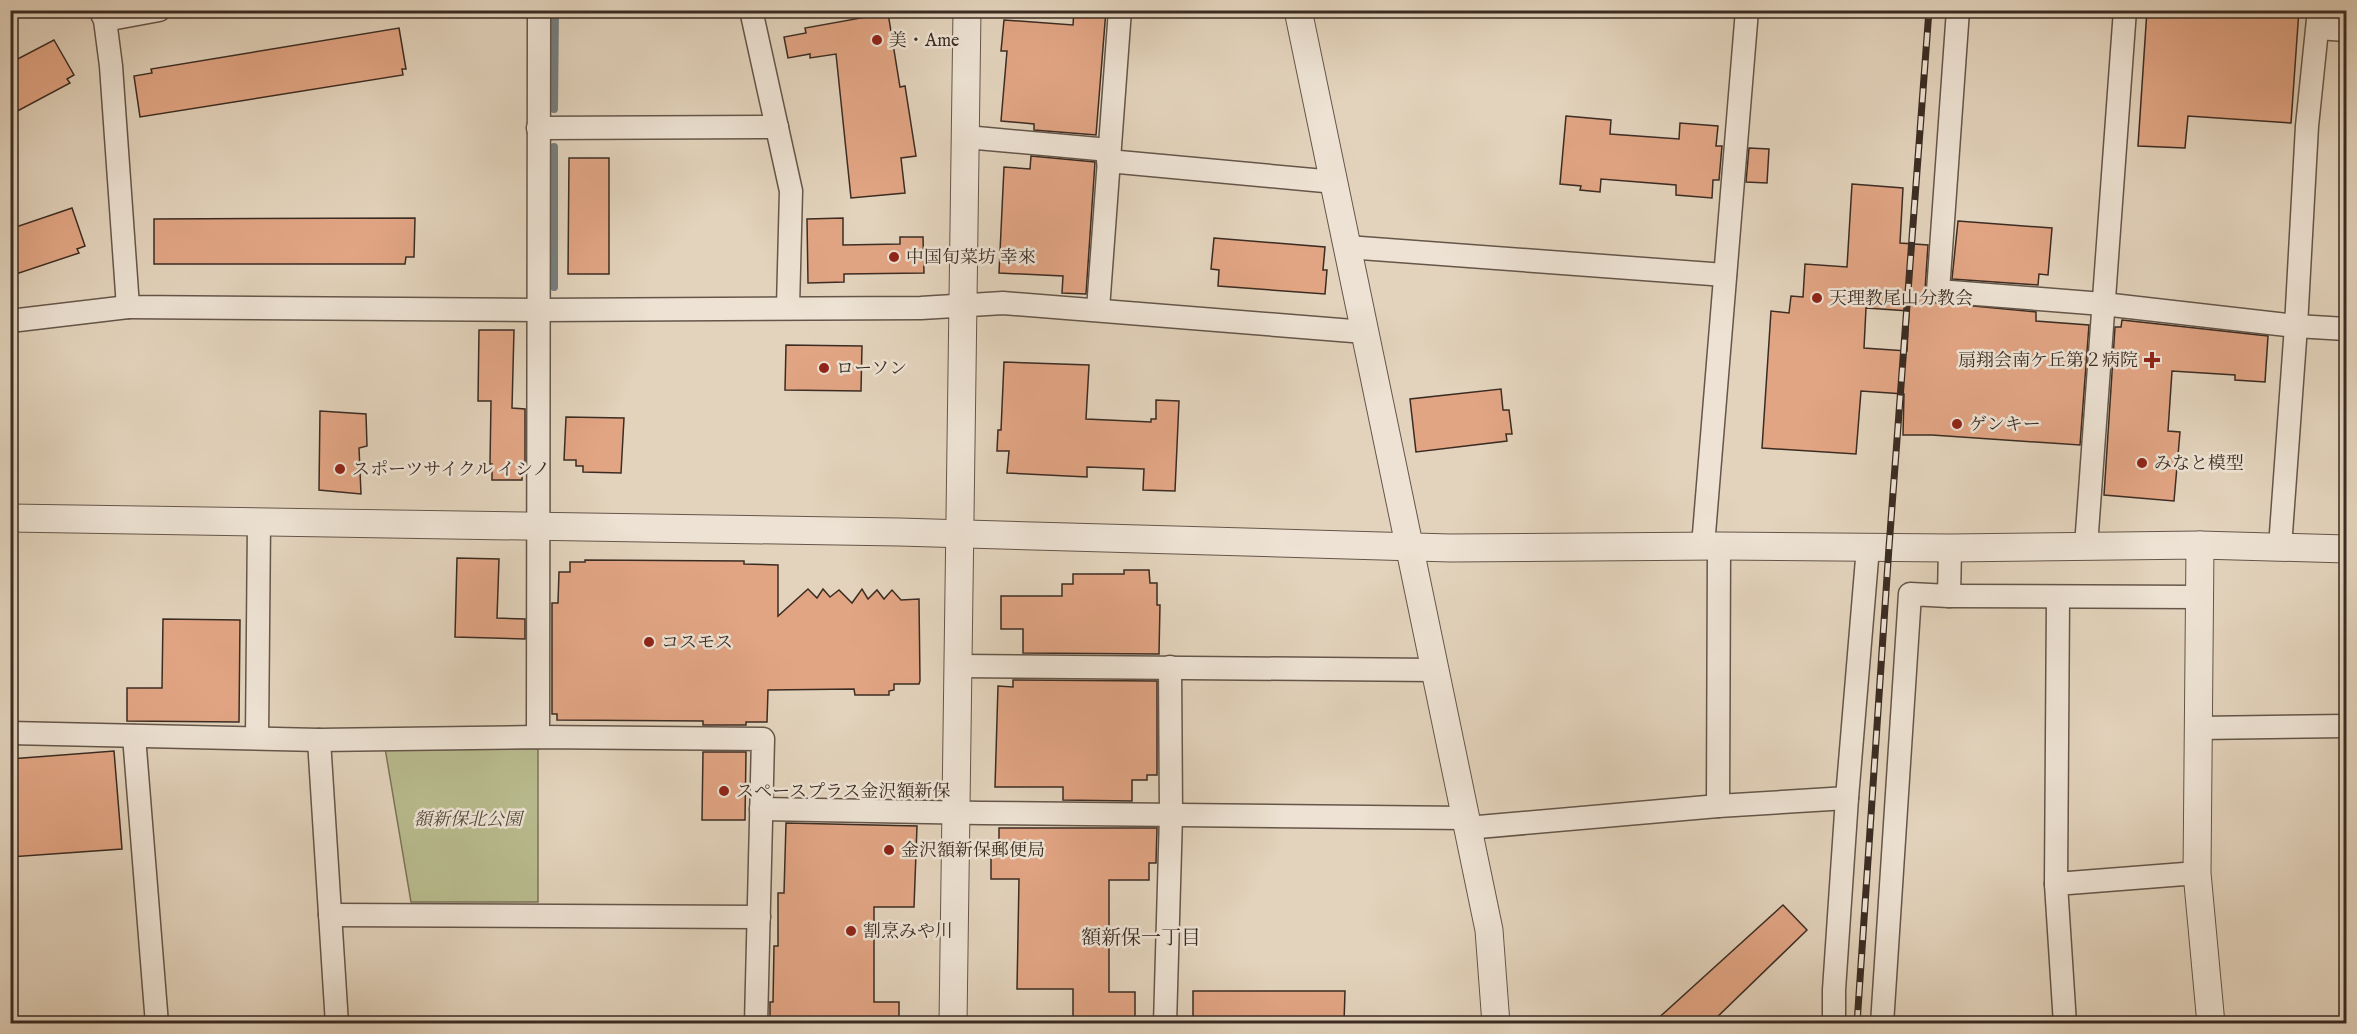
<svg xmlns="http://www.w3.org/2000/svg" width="2357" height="1034" viewBox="0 0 2357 1034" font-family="'IM FELL English','Noto Serif JP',serif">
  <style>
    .green { fill: #b8bb8e; stroke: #7a7458; stroke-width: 1.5 }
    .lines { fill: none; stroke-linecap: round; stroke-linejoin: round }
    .stream { stroke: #757e7f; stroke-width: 8 }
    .building { fill: #e2a584; stroke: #3b2c23; stroke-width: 1.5; fill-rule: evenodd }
    .minor-casing { stroke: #655649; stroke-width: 25 }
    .tertiary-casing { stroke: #655649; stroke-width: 29 }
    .minor { stroke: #ede2d3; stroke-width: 22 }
    .tertiary { stroke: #ede2d3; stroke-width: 27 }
    .rail-casing { stroke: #3b2c23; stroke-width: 7 }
    .rail { stroke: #ede2d3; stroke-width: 4.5; stroke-dasharray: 14; stroke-linecap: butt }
    .poi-dot { fill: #8f2418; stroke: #ede2d3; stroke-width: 2 }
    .labels { text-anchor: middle; stroke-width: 5; stroke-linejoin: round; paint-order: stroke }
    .poi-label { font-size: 18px; fill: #3b2c23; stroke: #ede2d3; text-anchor: start }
    .park-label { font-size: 18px; font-style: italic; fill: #544938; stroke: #ede2d3 }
    .neighbourhood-label { font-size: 20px; fill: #3b2c23; stroke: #ede2d3 }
  </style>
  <rect width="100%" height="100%" fill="#e3d3bc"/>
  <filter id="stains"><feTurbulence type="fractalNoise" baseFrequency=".00333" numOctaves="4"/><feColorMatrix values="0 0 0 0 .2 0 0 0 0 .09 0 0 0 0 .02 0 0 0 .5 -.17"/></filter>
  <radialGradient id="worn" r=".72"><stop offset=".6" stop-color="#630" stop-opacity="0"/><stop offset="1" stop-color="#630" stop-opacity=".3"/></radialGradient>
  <polygon class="green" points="385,748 538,749 538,902 411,902"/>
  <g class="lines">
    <g class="stream">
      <polyline points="554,109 555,10"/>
      <polyline points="554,287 554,147"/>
    </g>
  </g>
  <g class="building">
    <polygon points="1074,10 1106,10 1096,135 1034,130 1034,124 1001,121 1007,51 1001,51 1004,20 1073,25"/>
    <polygon points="2147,10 2299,10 2291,123 2188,116 2185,148 2138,146"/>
    <polygon points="888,13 900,87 905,86 916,156 901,158 905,193 851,198 836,54 810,58 810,54 788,58 784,37 806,33 805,28"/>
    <polygon points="399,28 406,69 402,69 403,75 140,117 134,76 152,73 151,69"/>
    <polygon points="54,40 74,75 67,79 70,83 10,115 10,63"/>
    <polygon points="1566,116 1611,120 1610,134 1679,139 1680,123 1718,126 1716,146 1722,146 1719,180 1713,180 1712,198 1676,195 1676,185 1601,179 1600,192 1580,190 1581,186 1560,184"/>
    <polygon points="1749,148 1769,149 1767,183 1746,182"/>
    <polygon points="1031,156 1095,162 1086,294 1062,293 1063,276 999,273 1004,167 1030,169"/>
    <polygon points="569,158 609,158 609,274 568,274"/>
    <path d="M1852,184L1903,188L1900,243L1928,245L1925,290L1926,297L1931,302L2036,312V321L2089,325L2080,445L1932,435H1903L1904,394L1861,391L1856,454L1762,448L1771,311L1789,313L1791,296L1803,297L1805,264L1847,267ZM1866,308L1909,311L1907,351L1864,348Z"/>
    <polygon points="72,208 85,246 77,249 79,253 10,276 10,229"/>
    <polygon points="415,218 414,257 406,257 405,264 154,264 154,219"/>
    <polygon points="843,218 843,245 900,244 900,237 923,237 924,273 844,274 844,282 808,283 807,219"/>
    <polygon points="1958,221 2052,228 2048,275 2039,274 2038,285 1952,279"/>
    <polygon points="1214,238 1325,247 1323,270 1327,270 1325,294 1218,286 1219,270 1211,269"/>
    <polygon points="2122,320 2268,336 2265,382 2235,380 2235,375 2172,371 2168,431 2180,432 2174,501 2104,495 2115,327 2121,327"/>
    <polygon points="479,330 514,330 512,408 525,409 525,465 522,465 522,480 492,480 492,464 490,464 491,401 478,401"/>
    <polygon points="786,345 862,346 861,391 785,390"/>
    <polygon points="1004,362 1089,365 1086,419 1151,422 1151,419 1156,419 1156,400 1179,401 1175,491 1143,490 1144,469 1087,467 1087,477 1007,473 1009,451 997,451 998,430 1001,430"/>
    <polygon points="1501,389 1503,410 1509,410 1512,434 1506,434 1507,441 1416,452 1410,399"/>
    <polygon points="320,411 366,414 367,446 359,448 361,494 319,490"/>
    <polygon points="566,417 624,418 621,473 583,472 583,466 576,466 576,460 564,460"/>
    <polygon points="457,558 499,559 497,618 525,619 525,639 455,637"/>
    <polygon points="585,560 744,561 744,564 778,565 778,616 808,589 817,598 823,589 830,597 839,590 852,603 862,589 868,599 877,590 884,599 892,590 901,600 919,599 920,681 919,684 894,684 894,690 889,691 889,695 855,695 854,689 768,690 767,722 746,722 746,725 703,725 703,721 557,720 557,714 552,714 552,603 558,603 559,572 570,572 570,562 585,562"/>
    <polygon points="1124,570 1149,570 1150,583 1157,583 1157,605 1160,605 1159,654 1023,653 1023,629 1001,629 1001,596 1062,596 1062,584 1073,584 1073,574 1124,574"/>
    <polygon points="163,619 240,620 239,722 127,721 127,688 162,688"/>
    <polygon points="1013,680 1157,681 1157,775 1147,775 1147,780 1132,780 1132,801 1063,800 1063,787 995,787 998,686 1013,687"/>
    <polygon points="114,751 122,849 10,857 10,759"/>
    <polygon points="703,752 746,752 745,820 702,820"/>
    <polygon points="786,823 917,826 914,907 874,907 874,1002 899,1002 899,1023 770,1023 770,1002 773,1002 774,946 778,946 778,893 784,893"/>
    <polygon points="999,828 1157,828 1156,863 1149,863 1149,880 1109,880 1109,992 1135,992 1135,1023 1073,1023 1073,989 1017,989 1019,879 991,879 991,842 999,842"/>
    <polygon points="1783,905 1807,930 1711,1023 1653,1023"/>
    <polygon points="1193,991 1345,991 1344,1023 1193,1023"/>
  </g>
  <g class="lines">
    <g class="minor-casing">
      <g id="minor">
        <polyline points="100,10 105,20 111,66 128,307 539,310 921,308 1003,303 1365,332"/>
        <polyline points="751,10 791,191 788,307"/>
        <polyline points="1958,10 1938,291 2103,304 2296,326 2307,126 2319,10"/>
        <polyline points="105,20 159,10"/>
        <polyline points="2318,28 2346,30"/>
        <polyline points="538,128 777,127"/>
        <polyline points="966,137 1109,150"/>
        <polyline points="1108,161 1335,182"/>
        <polyline points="1347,247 1725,275"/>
        <polyline points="1098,309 1120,10"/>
        <polyline points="10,321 128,307"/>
        <polyline points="1703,546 1747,10"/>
        <polyline points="2086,546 2125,10"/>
        <polyline points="2280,547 2296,326 2346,329"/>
        <polyline points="1949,596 2199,597"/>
        <polyline points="958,666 1435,670"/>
        <polyline points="2199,728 2346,726"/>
        <polyline points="10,733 319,740 538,737 763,739 756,1024"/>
        <polyline points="134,736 157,1024"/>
        <polyline points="257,737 259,521"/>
        <polyline points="538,737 539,10"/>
        <polyline points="319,740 337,1024"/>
        <polyline points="1718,806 1719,546"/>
        <polyline points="761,809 982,813 1466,818"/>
        <polyline points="1467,828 1718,806 1847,798"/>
        <polyline points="2056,884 2058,598"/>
        <polyline points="330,915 759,917"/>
        <polyline points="1165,1024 1171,815 1170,667"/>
        <polyline points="1834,1024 1834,990 1847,798 1868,547"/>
        <polyline points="1882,1024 1910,594 1949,596 1950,548"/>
        <polyline points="2065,1024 2056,884 2197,873"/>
      </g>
    </g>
    <g class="tertiary-casing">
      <g id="tertiary">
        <polyline points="1298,10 1489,930 1496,1024"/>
        <polyline points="10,518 899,532 1450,548 1719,546 1950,548 2200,545 2346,549"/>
        <polyline points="2200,545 2197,873 2211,1024"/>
        <polyline points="953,1024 967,10"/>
      </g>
    </g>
    <use href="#minor" class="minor"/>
    <use href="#tertiary" class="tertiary"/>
    <g class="rail-casing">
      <polyline id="rail" points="1857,1024 1889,547 1929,10"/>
    </g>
    <use href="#rail" class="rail"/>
  </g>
  <g class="poi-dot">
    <circle cx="877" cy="40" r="6"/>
    <circle cx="894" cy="257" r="6"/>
    <circle cx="1817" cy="298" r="6"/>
    <path d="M2149 351h6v6h6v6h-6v6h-6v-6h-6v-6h6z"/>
    <circle cx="824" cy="368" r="6"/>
    <circle cx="1957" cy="424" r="6"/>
    <circle cx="2142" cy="463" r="6"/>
    <circle cx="340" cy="469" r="6"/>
    <circle cx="649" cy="642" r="6"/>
    <circle cx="724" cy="791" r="6"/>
    <circle cx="889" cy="850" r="6"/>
    <circle cx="851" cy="931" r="6"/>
  </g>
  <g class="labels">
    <g class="poi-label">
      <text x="889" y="46">美・Ame</text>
      <text x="906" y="263">中国旬菜坊 幸來</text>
      <text x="1829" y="304">天理教尾山分教会</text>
      <text x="2138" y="366" text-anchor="end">扇翔会南ケ丘第２病院</text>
      <text x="836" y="374">ローソン</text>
      <text x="1969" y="430">ゲンキー</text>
      <text x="2154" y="469">みなと模型</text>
      <text x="352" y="475">スポーツサイクル イシノ</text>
      <text x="661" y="648">コスモス</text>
      <text x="736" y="797">スペースプラス金沢額新保</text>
      <text x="901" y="856">金沢額新保郵便局</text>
      <text x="863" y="937">割烹みや川</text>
    </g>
    <g class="park-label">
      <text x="468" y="825">額新保北公園</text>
    </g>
    <g class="neighbourhood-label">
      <text x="1141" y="944">額新保一丁目</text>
    </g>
  </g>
  <rect width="2357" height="1034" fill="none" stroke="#e3d3bc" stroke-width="36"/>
  <rect x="12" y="12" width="2333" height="1010" fill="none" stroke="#3b2c23" stroke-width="3"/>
  <rect x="18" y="18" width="2321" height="998" fill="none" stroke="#3b2c23" stroke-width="1.5"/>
  <rect width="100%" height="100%" filter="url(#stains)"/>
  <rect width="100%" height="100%" fill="url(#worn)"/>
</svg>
